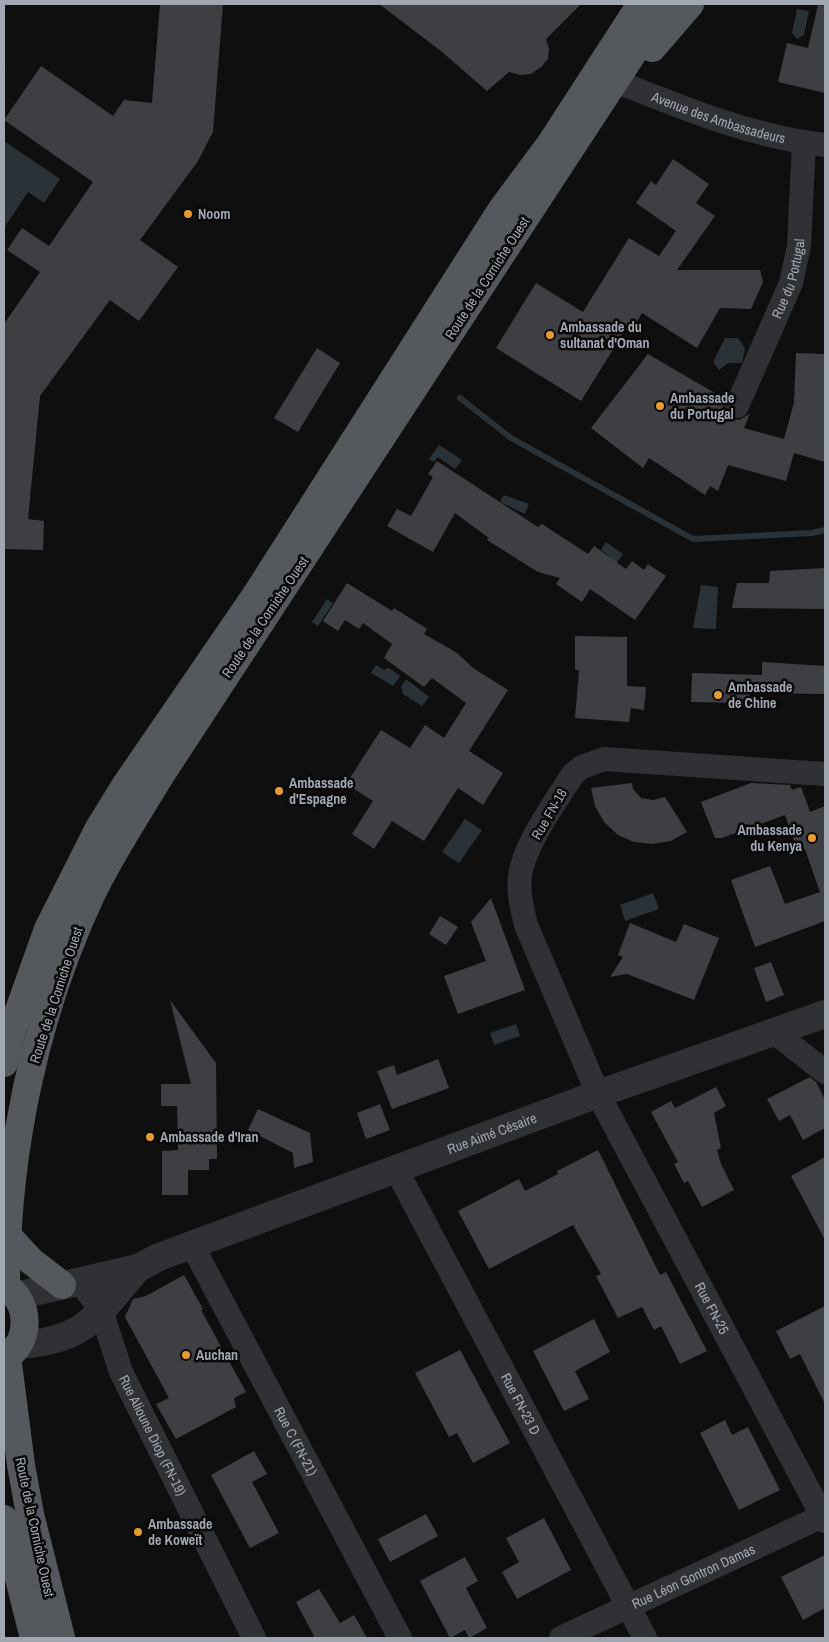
<svg xmlns="http://www.w3.org/2000/svg" width="829" height="1642" viewBox="0 0 829 1642" font-family="'Archivo Narrow',sans-serif">
  <style>
    .water { fill: #2a3238 }
    .pier { fill: #0f0f10 }
    .lines { fill: none; stroke-linecap: round; stroke-linejoin: round }
    .stream { stroke: #2a3238; stroke-width: 6 }
    .building { fill: #3e3f43 }
    .minor { stroke: #303135; stroke-width: 24 }
    .tertiary { stroke: #303135; stroke-width: 28 }
    .trunk { stroke: #55585d; stroke-width: 28 }
    .poi-dot { fill: #e69b32; stroke: #0a0a0b; stroke-width: 2 }
    .labels { text-anchor: middle; stroke-width: 5; stroke-linejoin: round; paint-order: stroke }
    .street-label { font-size: 14px; fill: #a1a7b0; stroke: #0a0a0b }
    .poi-label { font-size: 14px; font-weight: bold; fill: #a1a7b0; stroke: #0a0a0b; text-anchor: start }
  </style>
  <rect width="100%" height="100%" fill="#0f0f10"/>
  <g class="water">
    <polygon points="797,9 809,11 804,35 797,39 792,33"/>
    <polygon points="4,141 60,179 44,203 28,192 4,228"/>
    <polygon points="725,338 738,338 745,348 742,363 728,363 719,370 713,362"/>
    <polygon points="439,445 462,460 455,469 438,457 434,462 429,459"/>
    <polygon points="504,495 529,504 525,514 500,502"/>
    <polygon points="606,542 623,554 608,575 601,570 610,557 601,550"/>
    <polygon points="701,585 718,587 716,629 693,628"/>
    <polygon points="327,599 333,603 318,626 312,622"/>
    <polygon points="376,665 384,670 389,668 400,676 393,686 371,673"/>
    <polygon points="406,679 429,697 422,706 403,694 401,687"/>
    <polygon points="465,819 482,830 459,863 442,852"/>
    <polygon points="653,893 659,909 625,921 620,905"/>
    <polygon points="516,1024 520,1036 494,1045 490,1033"/>
  </g>
  <polygon class="pier" points="13,4 51,4 4,75 4,17"/>
  <g class="lines">
    <polyline class="stream" points="460,398 511,438 693,539 812,533 825,530"/>
  </g>
  <g class="building">
    <polygon points="160,4 223,4 213,132 198,161 140,240 178,267 139,321 110,300 40,396 28,519 44,521 43,550 4,549 4,324 40,272 7,250 22,228 49,246 93,182 4,120 41,66 113,116 124,100 152,103"/>
    <polygon points="379,4 581,4 546,39 549,49 548,59 541,67 531,74 520,75 509,72 487,91 441,51"/>
    <polygon points="818,5 825,6 825,93 778,82 787,43 808,48"/>
    <polygon points="673,159 709,184 696,203 715,216 677,270 760,270 763,282 751,309 720,308 697,348 642,313 635,325 630,322 581,401 496,348 536,283 583,312 629,238 659,256 676,231 636,203 651,181 656,185"/>
    <polygon points="317,348 340,363 298,432 274,418"/>
    <polygon points="796,353 825,354 825,462 794,453 786,481 728,465 718,491 710,486 705,495 649,458 643,468 591,428 648,354 725,399 723,408 731,418 739,420 750,414 744,428 784,439 794,402"/>
    <polygon points="437,461 538,527 542,524 588,554 594,546 626,569 632,561 644,570 648,564 666,576 635,620 590,589 582,602 556,584 560,578 538,572 487,540 489,538 455,513 433,552 387,526 397,509 411,516 433,477 428,474"/>
    <polygon points="825,568 825,609 732,608 737,583 769,583 770,571"/>
    <polygon points="347,583 392,611 394,608 427,629 424,634 457,653 473,668 508,690 469,751 503,773 483,805 458,788 424,841 392,821 374,849 352,834 373,801 346,784 381,730 410,748 425,725 444,738 466,703 432,678 424,687 384,658 392,644 363,623 359,629 345,620 338,631 323,621"/>
    <polygon points="575,636 627,637 627,686 646,687 644,710 631,708 629,722 575,718 579,670 575,670"/>
    <polygon points="762,662 825,666 825,694 749,693 749,703 691,702 692,673 762,675"/>
    <polygon points="632,783 633,789 641,798 653,800 665,797 687,832 671,841 653,844 634,842 618,835 604,822 595,806 591,788"/>
    <polygon points="751,783 790,785 792,790 801,787 810,812 825,806 825,921 755,947 731,880 770,866 785,904 820,892 805,849 798,852 785,815 722,838 715,838 701,802"/>
    <polygon points="491,898 525,990 458,1014 444,976 486,961 471,922"/>
    <polygon points="440,916 458,927 446,945 429,934"/>
    <polygon points="630,923 676,942 684,924 719,938 694,1000 627,974 610,977 623,957 618,955"/>
    <polygon points="771,962 784,995 766,1002 754,968"/>
    <polygon points="170,1000 216,1063 217,1159 209,1159 209,1170 188,1170 188,1195 162,1195 162,1151 178,1150 177,1106 161,1106 161,1084 191,1084"/>
    <polygon points="438,1059 449,1088 392,1109 377,1071 394,1065 397,1075"/>
    <polygon points="810,1077 816,1082 825,1100 825,1128 803,1140 790,1115 779,1121 767,1099"/>
    <polygon points="716,1087 726,1106 714,1113 721,1148 717,1150 721,1164 734,1190 702,1207 688,1181 684,1183 674,1164 678,1162 651,1112 671,1101 675,1108"/>
    <polygon points="380,1104 390,1130 366,1139 357,1113"/>
    <polygon points="258,1109 310,1133 313,1162 294,1168 293,1153 248,1130"/>
    <polygon points="598,1150 660,1275 666,1272 707,1351 680,1364 661,1326 654,1330 642,1307 618,1318 596,1276 601,1274 573,1225 489,1269 458,1211 519,1179 525,1191 558,1174 557,1171"/>
    <polygon points="825,1157 825,1240 791,1176"/>
    <polygon points="184,1275 203,1309 201,1310 246,1392 234,1398 236,1407 176,1439 156,1404 169,1398 125,1317 133,1299 146,1296"/>
    <polygon points="825,1306 825,1404 800,1354 790,1359 776,1331"/>
    <polygon points="594,1319 610,1352 575,1371 589,1399 564,1411 533,1351"/>
    <polygon points="460,1350 510,1443 473,1463 457,1433 449,1437 415,1373"/>
    <polygon points="725,1420 732,1435 748,1427 780,1490 739,1510 700,1433"/>
    <polygon points="254,1451 267,1474 252,1482 279,1533 250,1548 211,1475"/>
    <polygon points="426,1514 438,1536 390,1562 378,1539"/>
    <polygon points="544,1518 571,1570 517,1599 502,1572 519,1562 506,1538"/>
    <polygon points="825,1555 825,1608 803,1620 781,1577"/>
    <polygon points="465,1557 478,1581 466,1588 487,1628 469,1638 465,1630 450,1638 420,1581"/>
    <polygon points="319,1589 340,1623 354,1615 367,1638 311,1638 314,1636 296,1602"/>
  </g>
  <g class="lines">
    <g class="minor">
      <path id="s1" d="M615,81C683,108 752,137 825,145"/>
      <path id="s2" d="M737,406L791,283L799,246L804,143"/>
      <path id="s3" d="M825,774L604,759L582,767L573,774C556,801 524,845 520,876C518,893 522,909 526,925L598,1094L825,1521"/>
      <polyline points="773,1031 825,1072"/>
      <path id="s4" d="M396,1169L645,1638"/>
      <path id="s5" d="M192,1245L400,1638"/>
      <path id="s6" d="M80,1282L101,1310L121,1372L254,1638"/>
      <path id="s7" d="M561,1638L825,1515"/>
    </g>
    <g class="tertiary">
      <path id="s8" d="M16,1296L138,1268L159,1257L598,1094L825,1014"/>
      <path d="M18,1345C87,1341 97,1315 138,1268"/>
    </g>
    <g class="trunk">
      <polyline points="652,48 690,4"/>
      <polyline points="4,1063 13,1027 48,929 99,828 125,786 256,595 502,209 551,143 641,4"/>
      <polyline points="6,1234 31,1261 62,1285"/>
      <path d="M4,1285C31,1301 32,1343 4,1358"/>
      <path d="M6,1287C6,1154 34,1018 90,897C110,855 136,816 160,776L665,4"/>
      <polyline points="7,1356 21,1465 30,1514 61,1638"/>
      <polyline points="4,1519 34,1638"/>
    </g>
  </g>
  <g class="poi-dot">
    <circle cx="188" cy="214" r="5"/>
    <circle cx="550" cy="335" r="5"/>
    <circle cx="660" cy="406" r="5"/>
    <circle cx="718" cy="695" r="5"/>
    <circle cx="279" cy="791" r="5"/>
    <circle cx="812" cy="838" r="5"/>
    <circle cx="150" cy="1137" r="5"/>
    <circle cx="186" cy="1355" r="5"/>
    <circle cx="138" cy="1532" r="5"/>
  </g>
  <g class="labels">
    <g class="street-label">
      <text dy="5" stroke="none"><textPath href="#s1" startOffset="110">Avenue des Ambassadeurs</textPath></text>
      <text transform="translate(487 278) rotate(-57)" y="5">Route de la Corniche Ouest</text>
      <text dy="5" stroke="none"><textPath href="#s2" startOffset="138">Rue du Portugal</textPath></text>
      <text transform="translate(265 617) rotate(-56)" y="5">Route de la Corniche Ouest</text>
      <text transform="translate(549 814) rotate(-60)" y="5">Rue FN-18</text>
      <text transform="translate(56 995) rotate(-72)" y="5">Route de la Corniche Ouest</text>
      <text dy="5" stroke="none"><textPath href="#s8" startOffset="504">Rue Aimé Césaire</textPath></text>
      <text dy="5" stroke="none"><textPath href="#s3" startOffset="848">Rue FN-25</textPath></text>
      <text dy="5" stroke="none"><textPath href="#s4" startOffset="266">Rue FN-23 D</textPath></text>
      <text dy="5" stroke="none"><textPath href="#s6" startOffset="171">Rue Alioune Diop (FN-19)</textPath></text>
      <text dy="5" stroke="none"><textPath href="#s5" startOffset="222">Rue C (FN-21)</textPath></text>
      <text transform="translate(35 1527) rotate(78)" y="5">Route de la Corniche Ouest</text>
      <text dy="5" stroke="none"><textPath href="#s7" startOffset="146">Rue Léon Gontron Damas</textPath></text>
    </g>
    <g class="poi-label">
      <text x="198" y="219">Noom</text>
      <text x="560" y="332">Ambassade du<tspan x="560" dy="16">sultanat d'Oman</tspan></text>
      <text x="670" y="403">Ambassade<tspan x="670" dy="16">du Portugal</tspan></text>
      <text x="728" y="692">Ambassade<tspan x="728" dy="16">de Chine</tspan></text>
      <text x="289" y="788">Ambassade<tspan x="289" dy="16">d'Espagne</tspan></text>
      <text x="802" y="835" text-anchor="end">Ambassade<tspan x="802" dy="16">du Kenya</tspan></text>
      <text x="160" y="1142">Ambassade d'Iran</text>
      <text x="196" y="1360">Auchan</text>
      <text x="148" y="1529">Ambassade<tspan x="148" dy="16">de Koweït</tspan></text>
    </g>
  </g>
  <rect width="829" height="1642" fill="none" stroke="#a1a7b0" stroke-width="10"/>
</svg>
